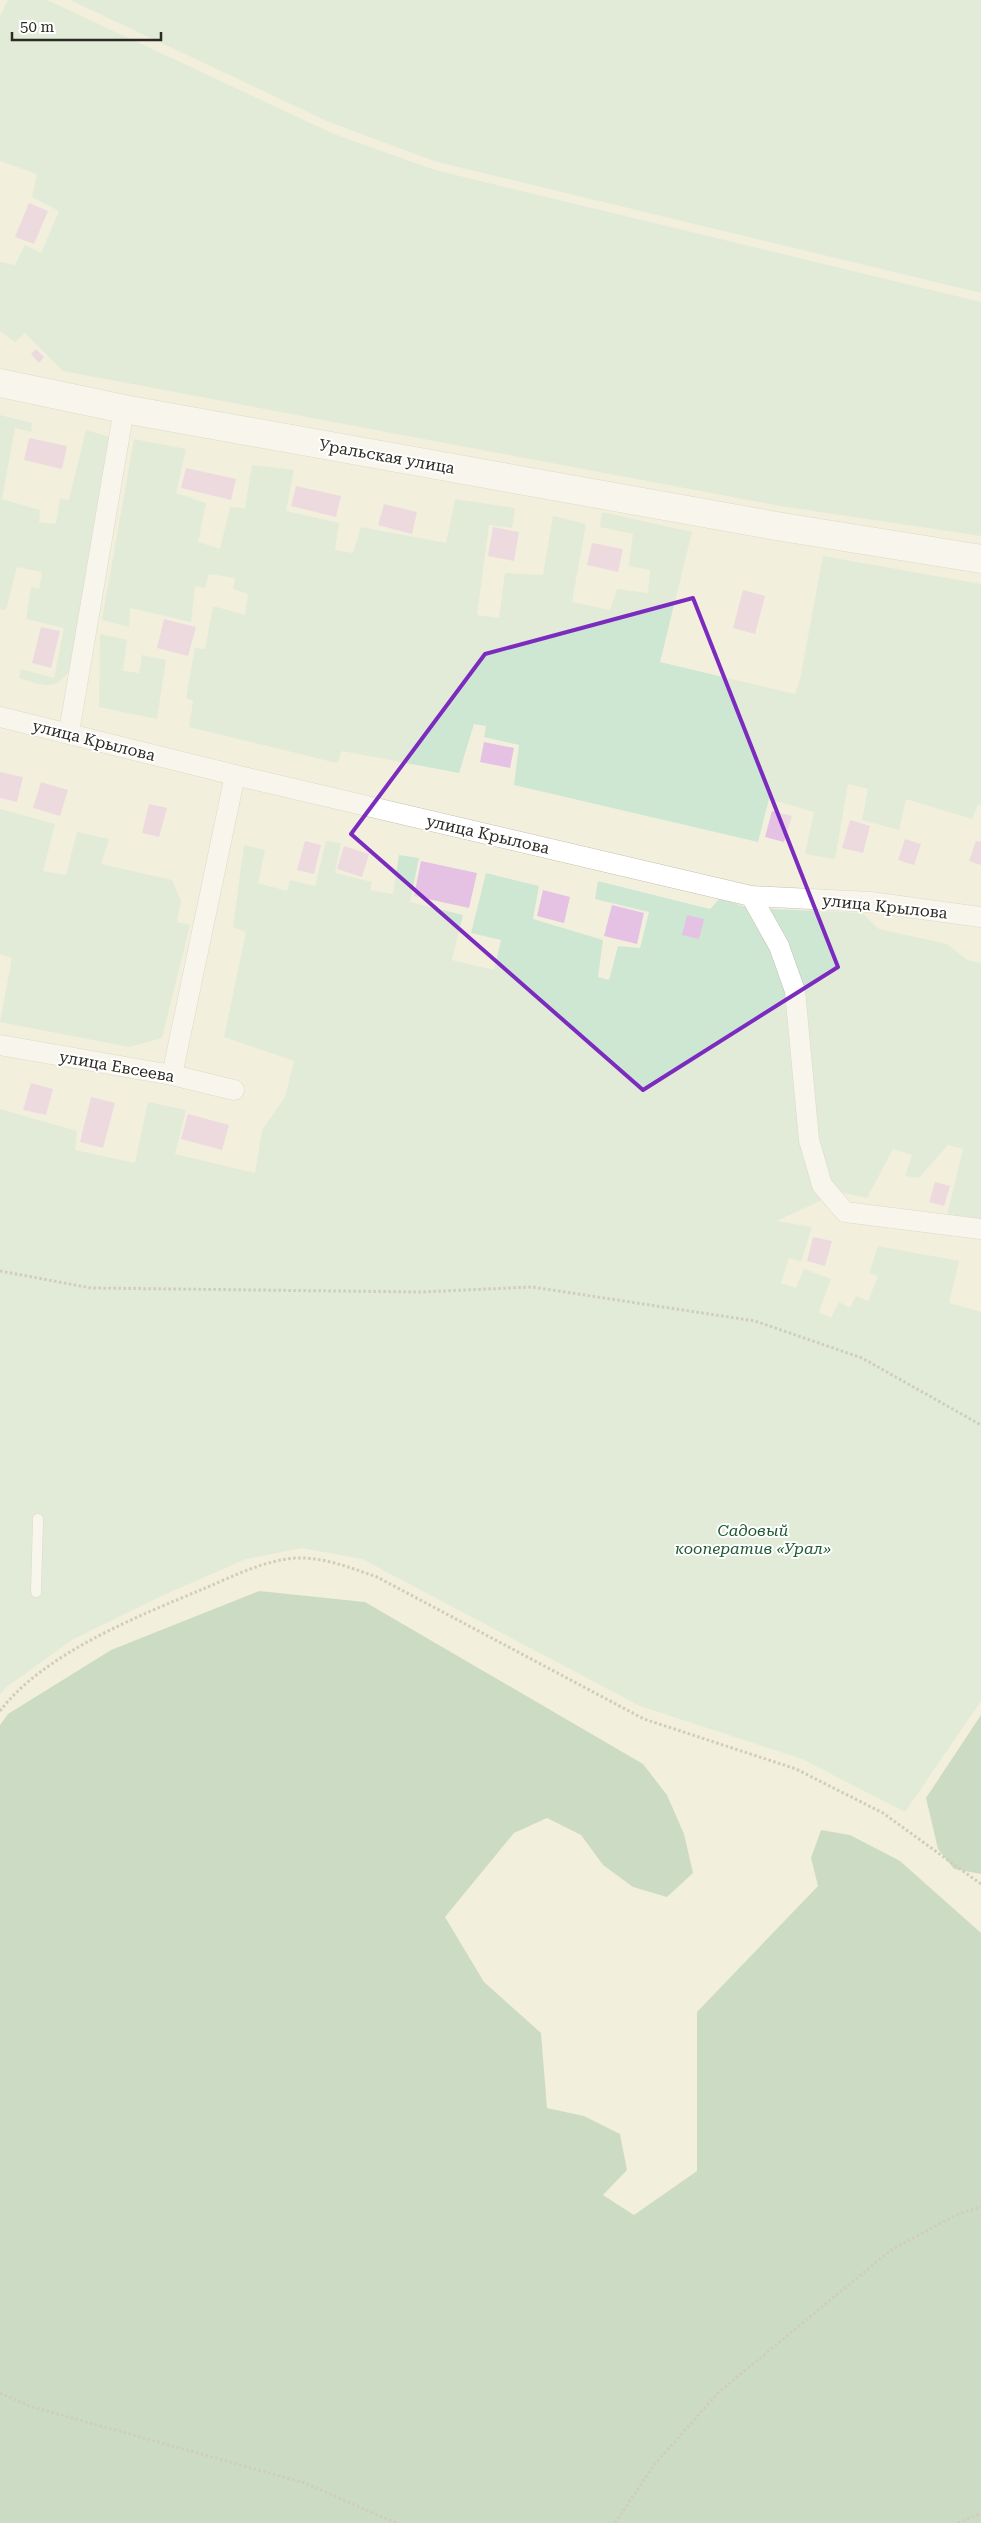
<svg xmlns="http://www.w3.org/2000/svg" width="981" height="2523" viewBox="0 0 981 2523" font-family="'Roboto Serif',serif">
  <style>
    .green { fill: #cee7d3 }
    .forest { fill: #9ec5a7 }
    .building { fill: #e5c2e3 }
    .lines { fill: none; stroke-linecap: round; stroke-linejoin: round }
    .service-casing { stroke: #c4c0af; stroke-width: 11 }
    .minor-casing { stroke: #c4c0af; stroke-width: 21 }
    .secondary-casing { stroke: #c4c0af; stroke-width: 29 }
    .path { stroke: #a7a496; stroke-width: 3; stroke-dasharray: 2.5 2.5; stroke-linecap: butt }
    .service { stroke: #fff; stroke-width: 10 }
    .minor { stroke: #fff; stroke-width: 20 }
    .secondary { stroke: #fff; stroke-width: 28 }
    .marked { fill: none; stroke: #7b2cbf; stroke-width: 4; stroke-linejoin: round }
    .labels { text-anchor: middle; stroke-width: 4; stroke-linejoin: round; paint-order: stroke }
    .street-label { font-size: 16px; fill: #2b2a23; stroke: #fff }
    .park-label { font-size: 16px; font-style: italic; fill: #1e5932; stroke: #fff }
  </style>
  <rect width="100%" height="100%" fill="#f3efdd"/>
  <g class="green">
    <polygon points="8,0 47,0 334,134 435,170 981,302 981,536 780,506 63,371 25,333 15,342 0,331 0,262 15,265 25,245 41,253 59,211 32,197 37,174 0,161 0,16"/>
    <polygon points="70,0 981,0 981,293 437,162 329,122"/>
    <path d="M0,415L32,423L31,432L15,428L2,499L40,510L39,522L56,524L60,499L69,500L86,430L113,438L70,670C52,693 44,685 19,678L21,669L54,678L64,628L26,619L31,587L39,589L42,572L17,567L6,610L0,609Z"/>
    <polygon points="134,439 186,449 176,493 206,503 198,542 220,549 230,507 245,508 252,465 294,470 286,511 339,523 335,550 353,553 361,527 446,543 455,499 515,508 512,528 489,525 477,615 499,618 505,573 543,575 553,516 586,524 572,602 610,610 617,589 648,593 650,570 629,566 633,534 600,527 602,512 692,532 660,662 795,694 800,679 823,556 981,584 981,805 978,804 972,819 906,799 899,830 862,820 868,789 848,784 835,859 805,854 814,812 769,799 758,842 514,785 519,745 484,737 486,726 474,724 459,773 342,751 337,763 189,727 193,701 186,698 195,648 205,649 213,606 245,615 248,594 233,589 235,578 209,574 205,588 195,586 191,622 130,608 129,627 102,620"/>
    <polygon points="100,634 127,640 123,671 139,673 142,655 166,660 157,719 99,707"/>
    <polygon points="0,809 55,824 43,871 66,875 77,832 109,839 101,864 172,880 181,901 177,922 190,925 162,1038 129,1047 0,1022 12,958 0,954"/>
    <polygon points="326,841 341,843 335,873 372,882 370,890 393,894 399,855 419,858 410,902 463,915 452,960 494,970 501,940 471,933 486,873 539,886 533,919 603,940 598,977 609,980 618,946 640,948 649,912 595,899 598,881 710,909 720,898 748,908 862,913 879,929 947,944 967,960 981,963 981,1220 947,1215 963,1149 948,1145 919,1178 905,1176 912,1155 893,1149 867,1198 839,1192 777,1221 812,1227 801,1262 789,1258 781,1283 796,1288 804,1269 831,1279 819,1312 831,1318 839,1302 850,1308 856,1296 868,1301 878,1276 869,1273 878,1246 959,1261 949,1303 981,1312 981,1701 905,1812 802,1759 640,1706 362,1559 302,1548 246,1559 159,1597 72,1640 5,1688 0,1695 0,1109 77,1131 75,1150 135,1163 148,1102 186,1110 175,1154 255,1173 262,1130 285,1097 294,1061 224,1037 246,932 233,927 244,845 265,850 258,883 287,891 290,880 315,886"/>
  </g>
  <g class="forest">
    <polygon points="259,1591 365,1602 643,1764 667,1795 684,1834 693,1873 667,1897 633,1887 603,1865 581,1835 547,1818 514,1833 445,1917 484,1982 541,2033 547,2108 584,2116 620,2134 627,2170 603,2195 634,2215 697,2171 697,2012 818,1886 811,1858 821,1830 850,1835 900,1861 981,1933 981,2523 0,2523 0,1725 8,1714 111,1650"/>
    <polygon points="981,1715 981,1874 954,1869 938,1849 926,1798"/>
  </g>
  <g class="building">
    <polygon points="29,203 48,211 34,244 15,237"/>
    <polygon points="36,349 44,357 39,363 31,354"/>
    <polygon points="29,438 67,446 62,469 24,460"/>
    <polygon points="186,468 236,479 231,500 181,488"/>
    <polygon points="296,486 341,496 336,517 291,506"/>
    <polygon points="384,504 417,512 412,534 378,525"/>
    <polygon points="493,527 519,532 514,561 488,556"/>
    <polygon points="592,543 623,549 618,572 587,565"/>
    <polygon points="743,590 765,596 755,634 733,628"/>
    <polygon points="164,619 196,627 188,656 157,648"/>
    <polygon points="41,627 60,631 51,668 32,663"/>
    <polygon points="484,742 514,748 510,768 480,762"/>
    <polygon points="0,772 23,777 17,802 0,798"/>
    <polygon points="41,782 68,790 60,816 33,808"/>
    <polygon points="149,804 167,808 159,837 142,833"/>
    <polygon points="772,811 792,816 784,842 765,837"/>
    <polygon points="850,820 870,826 863,853 842,848"/>
    <polygon points="905,839 921,844 914,865 898,860"/>
    <polygon points="305,841 321,845 314,874 297,870"/>
    <polygon points="976,841 981,842 981,865 969,861"/>
    <polygon points="344,846 369,854 362,877 337,869"/>
    <polygon points="421,861 477,873 469,908 414,896"/>
    <polygon points="543,890 570,897 564,923 537,916"/>
    <polygon points="612,905 644,913 637,944 604,936"/>
    <polygon points="687,915 704,919 699,939 682,935"/>
    <polygon points="31,1083 53,1089 46,1115 23,1110"/>
    <polygon points="91,1097 115,1103 103,1148 80,1142"/>
    <polygon points="188,1114 229,1125 222,1150 181,1139"/>
    <polygon points="935,1182 950,1186 944,1206 929,1202"/>
    <polygon points="813,1237 832,1241 825,1266 807,1261"/>
  </g>
  <g class="lines">
    <g class="service-casing">
      <polyline id="service" points="36,1592 38,1519"/>
    </g>
    <g class="minor-casing">
      <g id="minor">
        <polyline points="0,717 235,775 751,896 870,902 981,917"/>
        <polyline points="69,732 124,409"/>
        <polyline points="751,896 779,946 795,991 809,1140 822,1185 845,1212 981,1229"/>
        <polyline points="0,1045 172,1075 234,1090"/>
        <polyline points="172,1075 235,775"/>
      </g>
    </g>
    <g class="secondary-casing">
      <polyline id="secondary" points="0,383 124,409 776,526 981,559"/>
    </g>
    <g class="path">
      <polyline points="0,1271 91,1288 421,1292 532,1287 755,1321 862,1358 981,1425"/>
      <path d="M0,1711C43,1654 138,1616 203,1589C231,1577 265,1560 296,1558C324,1557 351,1568 377,1577L644,1719L796,1769L883,1813L981,1884"/>
      <polyline points="0,2393 29,2406 305,2483 396,2523"/>
      <polyline points="615,2523 654,2465 719,2392 891,2250 958,2214 981,2207"/>
      <polyline points="958,2523 981,2513"/>
    </g>
    <use href="#service" class="service"/>
    <use href="#minor" class="minor"/>
    <use href="#secondary" class="secondary"/>
  </g>
  <path d="M0 0H981V2523H0ZM693,598L838,967L643,1090L351,834L485,654Z" fill="#f3efdd" fill-opacity=".55" fill-rule="evenodd"/>
  <path class="marked" d="M693,598L838,967L643,1090L351,834L485,654Z"/>
  <g class="labels">
    <g class="street-label">
      <text transform="translate(387 456) rotate(10)" y="6">Уральская улица</text>
      <text transform="translate(94 740) rotate(14)" y="6">улица Крылова</text>
      <text transform="translate(488 834) rotate(13)" y="6">улица Крылова</text>
      <text transform="translate(885 906) rotate(6)" y="6">улица Крылова</text>
      <text transform="translate(117 1066) rotate(10)" y="6">улица Евсеева</text>
    </g>
    <g class="park-label">
      <text x="753" y="1536">Садовый<tspan x="753" dy="18">кооператив «Урал»</tspan></text>
    </g>
  </g>
  <path d="M12 32v8h149v-8" fill="none" stroke="#2b2a23" stroke-width="2.5"/>
  <text x="20" y="32" font-size="15" fill="#2b2a23" stroke="#ffffff" stroke-width="4" paint-order="stroke">50 m</text>
</svg>
